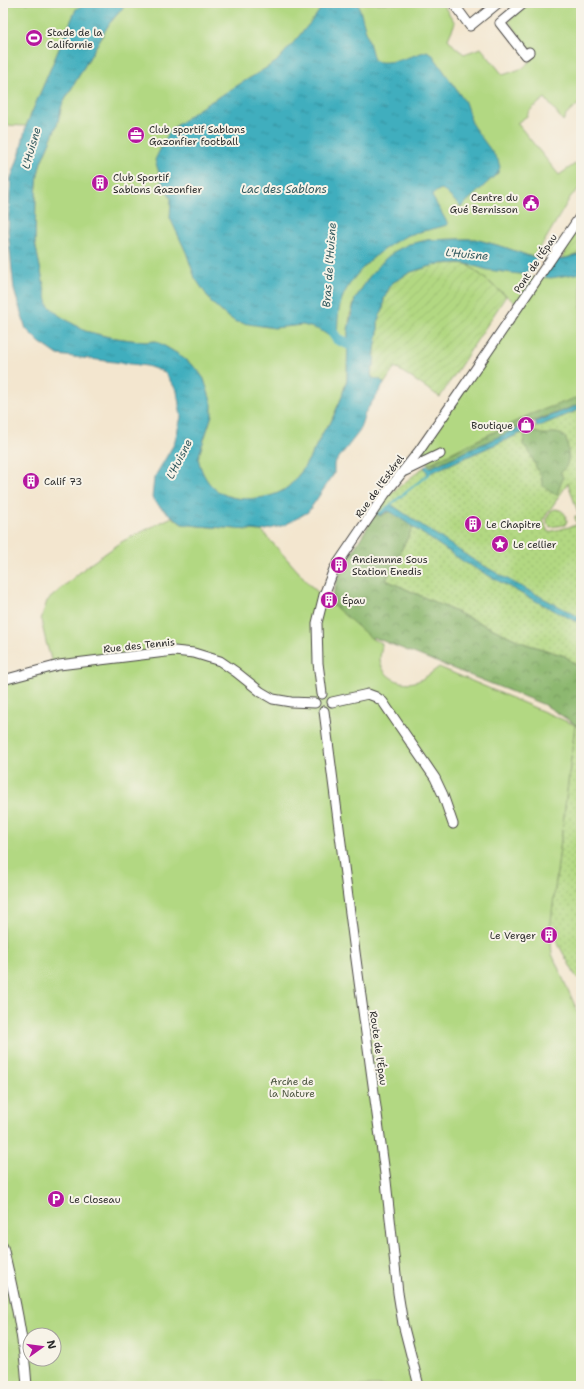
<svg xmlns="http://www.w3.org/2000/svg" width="584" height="1389" viewBox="0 0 584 1389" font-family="'Shantell Sans',sans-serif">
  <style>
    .grass { fill: url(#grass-dots); stroke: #6e8256; fill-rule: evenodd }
    .forest { fill: url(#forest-crowns); stroke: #5c724e }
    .park { fill: #b2d882; stroke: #6e8256; fill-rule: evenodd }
    .garden { fill: url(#garden-furrows); stroke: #6e8256 }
    .water { fill: url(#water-ripples); stroke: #366c74 }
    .pier { fill: #f3e6cf }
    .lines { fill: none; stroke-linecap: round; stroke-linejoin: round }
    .stream { stroke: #40aebe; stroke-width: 2 }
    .river { stroke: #40aebe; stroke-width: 11 }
    .minor-casing { stroke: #494744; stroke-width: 11 }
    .minor { stroke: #fff; stroke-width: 9 }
    .labels { text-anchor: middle; stroke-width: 4; stroke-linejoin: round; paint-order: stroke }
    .poi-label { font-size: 10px; fill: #2b2b2b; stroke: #f7f3e8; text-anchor: start }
    .street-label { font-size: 10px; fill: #2b2b2b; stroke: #f7f3e8 }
    .park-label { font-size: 10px; fill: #4d5641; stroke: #f7f3e8 }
    .water-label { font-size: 11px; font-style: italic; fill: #32595e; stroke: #f7f3e8 }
  </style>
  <defs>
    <pattern id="grass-dots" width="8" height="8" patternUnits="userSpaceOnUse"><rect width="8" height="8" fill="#b2d882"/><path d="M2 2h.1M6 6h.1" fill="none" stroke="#99ba70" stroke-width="1.8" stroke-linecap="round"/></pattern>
    <pattern id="forest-crowns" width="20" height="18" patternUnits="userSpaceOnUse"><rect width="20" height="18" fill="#8db870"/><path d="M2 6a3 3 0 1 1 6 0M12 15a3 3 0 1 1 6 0" fill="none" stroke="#73965c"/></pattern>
    <pattern id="garden-furrows" width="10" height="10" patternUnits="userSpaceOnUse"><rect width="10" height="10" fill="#b2d882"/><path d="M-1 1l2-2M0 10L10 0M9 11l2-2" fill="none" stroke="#99ba70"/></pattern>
    <pattern id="water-ripples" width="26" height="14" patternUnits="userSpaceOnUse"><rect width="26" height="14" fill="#40aebe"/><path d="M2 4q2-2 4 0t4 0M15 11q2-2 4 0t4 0" fill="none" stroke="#368e9b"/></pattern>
  </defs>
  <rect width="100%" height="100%" fill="#f7f3e8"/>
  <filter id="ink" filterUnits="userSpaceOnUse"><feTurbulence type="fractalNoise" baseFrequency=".025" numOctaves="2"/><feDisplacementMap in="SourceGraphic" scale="8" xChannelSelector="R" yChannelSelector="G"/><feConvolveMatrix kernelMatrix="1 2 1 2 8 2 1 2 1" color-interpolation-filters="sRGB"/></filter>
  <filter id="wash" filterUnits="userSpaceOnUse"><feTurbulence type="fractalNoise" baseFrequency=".012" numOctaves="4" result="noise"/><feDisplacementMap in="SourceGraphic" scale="16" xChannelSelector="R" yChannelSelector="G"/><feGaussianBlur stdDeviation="0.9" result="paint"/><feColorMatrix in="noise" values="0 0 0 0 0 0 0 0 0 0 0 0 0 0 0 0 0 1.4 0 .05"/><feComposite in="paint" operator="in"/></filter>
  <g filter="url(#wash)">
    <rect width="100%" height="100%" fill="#f3e6cf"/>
    <g class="grass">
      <path d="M581,409V669L565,656L526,644L386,580L413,527L392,505L379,513L376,510L389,495L424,467L429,473L533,428ZM568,483L579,516H575V518L577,523L576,525L573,526L548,532L543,520Z"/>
      <path d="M555,509C563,510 566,513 567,521L565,525L550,527L547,524V518L551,511Z"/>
      <polygon points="575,725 581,728 581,981 575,975 550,929"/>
    </g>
    <g class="forest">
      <polygon points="581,396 581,404 529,423 531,427 525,430 523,426 432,467 429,467 427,465 531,414"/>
      <path d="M531,431C535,432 540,434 544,434C545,435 549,434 550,433C566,432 568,440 568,453C569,462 567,467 560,473L563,477L557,495C548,491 541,487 541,476C534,467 533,453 523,445L525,434Z"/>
      <polygon points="391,511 413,527 386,580 526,644 565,656 581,669 581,728 545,705 373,637 367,660 321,631 340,572 376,513 380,516"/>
    </g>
    <g class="park">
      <polygon points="3,3 86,3 76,10 26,126 3,125"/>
      <path d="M127,3H442L455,23L448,39L455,47L464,54L481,48L503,75L523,68L536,55L508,21L531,3H581V7L578,9L581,13V15L577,18L581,24V102L567,114L563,121L545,98L529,111L527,116L517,123L559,175L575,164L581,170V187L571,196L544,242L532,257L504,247L475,239H458L427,240L369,277L355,299L350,315L348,330L347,379L341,399L330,424L326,427C315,447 305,471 288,487C269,504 230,504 211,486C204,479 200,468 198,458L212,415L204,379L178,354L156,341L145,342L109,337L85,331L60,316L48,306L35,243L36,195L38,174L41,162L57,125L62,105L109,24Z"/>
      <polygon points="581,263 581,396 531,414 428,464 419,451 519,306 467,264"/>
      <path d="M172,517L182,524L199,526L262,531L312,587L372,639L382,643C382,648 380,654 380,659C381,677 402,687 418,681C426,678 432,672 439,667L575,725L550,929L552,954L581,1019V1386H3V680L53,666L46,642L41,620L47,601L86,567L123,541ZM30,1335H54V1359H30Z"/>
    </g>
    <g class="garden">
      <polygon points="581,221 581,254 562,259 570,237"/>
      <polygon points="458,263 467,264 506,296 440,397 395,367 384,384 382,381 372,379 371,372 374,366 375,349 378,332 378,320 383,309 384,298 392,283 411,272 438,264"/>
    </g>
    <g class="water">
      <path d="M86,3H127L109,24L62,105L57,125L41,162L38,174L36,195L35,243L48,305L60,316L85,331L109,337L145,342L156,341L178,354L197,369L204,379L212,404V415L198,458C205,490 226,502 257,498C268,497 279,494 288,487C305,471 315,447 326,427L330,424L341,399L347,379L348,330L355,299L369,277L385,259L395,251L409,244L427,240L458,239H475L504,247L532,257L562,259L581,254V273L551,278L488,270L467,264L458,263L438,264L411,272L392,283L384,298L383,309L378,320V332L375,349L374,366L371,372L372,378C377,379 381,378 384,384L365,413L359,432L334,464V474L308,512L285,525L262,531L199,526L182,524L160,507L152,498L154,478L174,444L181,417L177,391L164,372L147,366L58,355L39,342L26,329L14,290L8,230L11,178L20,153L26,126L76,9Z"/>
      <path d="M324,3H358L374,60C386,67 414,55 427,51L432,54L465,102L473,126L498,160L500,167L498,173L461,207L442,189L439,190L433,194L432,196L448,224L447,225C435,229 421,231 409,235C384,245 351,274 342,299C337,312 338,326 337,339L335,340L320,330L303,325L274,328L236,322L225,315L212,303L195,278L186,252L170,218L171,199L161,180L155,160L164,141L172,129L197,110L276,62L293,43L315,17Z"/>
      <polygon points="581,404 581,409 537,427 535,422"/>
      <polygon points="531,422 533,428 428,474 424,467 427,465 429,467 432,467 523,426 525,430 530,427 529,423"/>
      <polygon points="392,505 472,559 511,581 581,618 581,624 522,594 464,562 391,512 387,511 380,516 375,512 376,510 379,513"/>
    </g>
    <polygon class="pier" points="539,255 550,256 543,279 525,276"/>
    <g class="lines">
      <polyline class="stream" points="380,513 430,473"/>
      <polyline class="river" points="329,327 337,339 360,349"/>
    </g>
  </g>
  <g filter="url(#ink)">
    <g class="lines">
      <g class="minor-casing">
        <g id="minor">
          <polyline points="453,3 470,26 498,3"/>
          <polyline points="524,3 500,23 525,55 529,52"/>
          <polyline points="405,471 440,454"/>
          <polyline points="3,680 59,665 174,651 194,653 220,661 236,672 261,692 273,699 291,702 315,703"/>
          <polyline points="322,694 318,663 317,623 324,595 334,569 385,494 419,451 458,395 581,215"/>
          <polyline points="332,702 368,694 376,697 383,702 435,778 443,795 453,824"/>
          <polyline points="324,711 355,952 386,1181 398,1293 403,1324 419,1386"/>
          <path d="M3,1247C14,1293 24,1339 27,1386"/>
        </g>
      </g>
      <use href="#minor" class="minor"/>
    </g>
  </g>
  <defs>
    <g id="stadium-disc" transform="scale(0.9)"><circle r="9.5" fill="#b5179e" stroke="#f7f3e8"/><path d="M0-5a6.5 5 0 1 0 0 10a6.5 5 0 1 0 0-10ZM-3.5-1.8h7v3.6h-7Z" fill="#fff"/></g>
    <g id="office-disc" transform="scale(0.9)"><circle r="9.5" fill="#b5179e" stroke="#f7f3e8"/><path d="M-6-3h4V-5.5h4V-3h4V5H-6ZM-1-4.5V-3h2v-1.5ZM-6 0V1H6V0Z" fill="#fff"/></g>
    <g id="building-disc" transform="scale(0.9)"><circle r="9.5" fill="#b5179e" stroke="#f7f3e8"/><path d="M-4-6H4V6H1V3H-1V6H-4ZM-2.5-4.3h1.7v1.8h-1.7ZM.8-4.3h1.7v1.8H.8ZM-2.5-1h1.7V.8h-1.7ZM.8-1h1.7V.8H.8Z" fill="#fff"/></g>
    <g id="civic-disc" transform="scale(0.9)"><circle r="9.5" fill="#b5179e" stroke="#f7f3e8"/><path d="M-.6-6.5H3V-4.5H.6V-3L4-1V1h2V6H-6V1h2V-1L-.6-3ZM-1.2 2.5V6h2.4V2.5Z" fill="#fff"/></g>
    <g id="shop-disc" transform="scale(0.9)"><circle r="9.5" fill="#b5179e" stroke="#f7f3e8"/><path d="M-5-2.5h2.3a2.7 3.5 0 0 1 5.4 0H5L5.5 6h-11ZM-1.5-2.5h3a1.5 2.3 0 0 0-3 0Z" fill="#fff"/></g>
    <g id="sight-disc" transform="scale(0.9)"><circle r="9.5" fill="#b5179e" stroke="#f7f3e8"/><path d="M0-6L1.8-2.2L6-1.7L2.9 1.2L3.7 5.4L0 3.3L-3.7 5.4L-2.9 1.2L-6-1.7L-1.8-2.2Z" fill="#fff"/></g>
    <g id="parking-disc" transform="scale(0.9)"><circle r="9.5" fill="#b5179e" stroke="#f7f3e8"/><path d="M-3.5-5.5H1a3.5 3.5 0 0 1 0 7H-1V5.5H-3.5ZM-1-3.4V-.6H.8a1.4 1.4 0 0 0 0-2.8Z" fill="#fff"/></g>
  </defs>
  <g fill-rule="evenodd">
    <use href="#stadium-disc" x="34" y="38"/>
    <use href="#office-disc" x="136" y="135"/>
    <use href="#building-disc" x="100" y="183"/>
    <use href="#civic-disc" x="531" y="203"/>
    <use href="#shop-disc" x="526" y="425"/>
    <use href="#building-disc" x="31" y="481"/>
    <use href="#building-disc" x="473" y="524"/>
    <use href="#sight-disc" x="500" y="544"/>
    <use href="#building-disc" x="339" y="565"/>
    <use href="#building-disc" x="329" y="600"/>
    <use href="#building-disc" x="549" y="935"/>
    <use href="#parking-disc" x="56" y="1199"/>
  </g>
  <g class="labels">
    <g class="poi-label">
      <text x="47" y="36">Stade de la<tspan x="47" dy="12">Californie</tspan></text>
      <text x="149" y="133">Club sportif Sablons<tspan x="149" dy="12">Gazonfier football</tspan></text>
      <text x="113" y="181">Club Sportif<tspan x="113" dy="12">Sablons Gazonfier</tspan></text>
      <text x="518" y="201" text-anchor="end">Centre du<tspan x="518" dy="12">Gué Bernisson</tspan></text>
      <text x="513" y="429" text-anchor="end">Boutique</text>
      <text x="44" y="485">Calif 73</text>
      <text x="486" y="528">Le Chapitre</text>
      <text x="513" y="548">Le cellier</text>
      <text x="352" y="563">Anciennne Sous<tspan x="352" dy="12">Station Enedis</tspan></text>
      <text x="342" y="604">Épau</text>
      <text x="536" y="939" text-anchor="end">Le Verger</text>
      <text x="69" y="1203">Le Closeau</text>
    </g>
    <g class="street-label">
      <text transform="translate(535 263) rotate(-56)" y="4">Pont de l'Épau</text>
      <text transform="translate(379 486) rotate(-54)" y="4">Rue de l'Estérel</text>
      <text transform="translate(139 645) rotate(-6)" y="4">Rue des Tennis</text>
      <text transform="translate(379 1048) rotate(82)" y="4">Route de l'Épau</text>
    </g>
    <g class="park-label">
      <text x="292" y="1085">Arche de<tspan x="292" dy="12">la Nature</tspan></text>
    </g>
    <g class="water-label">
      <text transform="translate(31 148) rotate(-74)" y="4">L'Huisne</text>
      <text x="284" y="193">Lac des Sablons</text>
      <text transform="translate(467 254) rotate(5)" y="4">L'Huisne</text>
      <text transform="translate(329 265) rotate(-86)" y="4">Bras de l'Huisne</text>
      <text transform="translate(179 459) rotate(-63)" y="4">L'Huisne</text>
    </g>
  </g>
  <rect width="584" height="1389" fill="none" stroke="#f7f3e8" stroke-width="16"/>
  <g transform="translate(42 1347) rotate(76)"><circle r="19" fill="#f7f3e8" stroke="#a5a39c"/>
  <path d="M0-3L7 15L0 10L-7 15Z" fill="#b5179e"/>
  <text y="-6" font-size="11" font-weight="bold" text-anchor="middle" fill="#2b2b2b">N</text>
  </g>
</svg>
